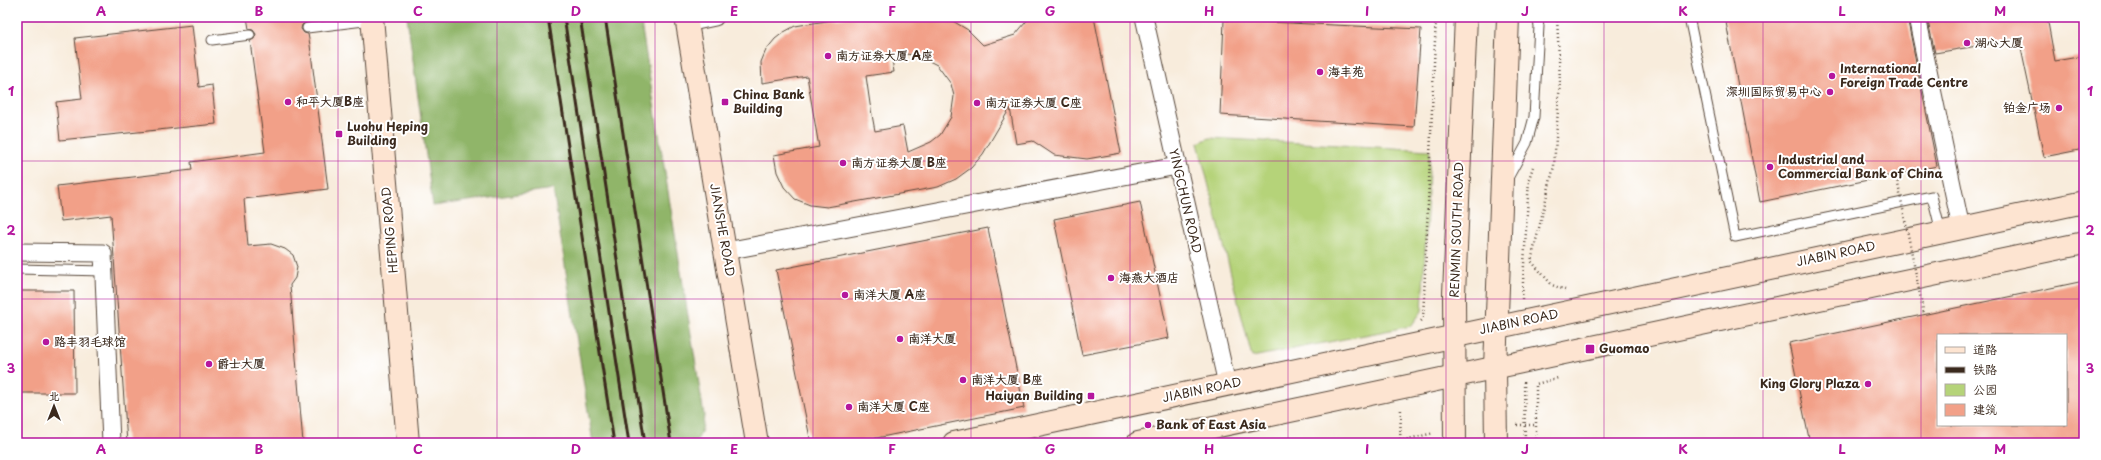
<svg xmlns="http://www.w3.org/2000/svg" width="2101" height="460" viewBox="0 0 2101 460" font-family="'Playpen Sans','LXGW WenKai TC',sans-serif">
  <style>
    .green { fill: #b5d379; stroke: #787e4c }
    .forest { fill: #90b569; stroke: #667044 }
    .building { fill: #f2a088; fill-rule: evenodd }
    .lines { fill: none; stroke-linecap: round; stroke-linejoin: round }
    .lane-casing { stroke: #57473a; stroke-width: 11 }
    .street-casing { stroke: #57473a; stroke-width: 19 }
    .secondary-casing { stroke: #57473a; stroke-width: 24 }
    .path { stroke: #57473a; stroke-width: 2.5; stroke-dasharray: 1 3; stroke-linecap: butt }
    .lane { stroke: #fff; stroke-width: 9 }
    .street { stroke: #fff; stroke-width: 17 }
    .secondary { stroke: #fde4d1; stroke-width: 22 }
    .rail { stroke: #3b2a1e; stroke-width: 3 }
    .path-bridge { stroke: #57473a; stroke-width: 2.5; stroke-dasharray: 1 3; stroke-linecap: butt }
    .grid { fill: none; stroke: #b5179e; stroke-width: 1; stroke-opacity: 0.55 }
    .poi-dot { fill: #b5179e; stroke: #fff; stroke-width: 1.5 }
    .labels { text-anchor: middle; stroke-width: 4; stroke-linejoin: round; paint-order: stroke }
    .poi-label { font-size: 12px; font-weight: bold; fill: #3b2a1e; stroke: #fff; text-anchor: start }
    .street-label { font-size: 12px; fill: #3b2a1e; stroke: #fff }
    .neatline { fill: none; stroke: #b5179e; stroke-width: 1.5 }
    .grid-label { font-size: 13px; text-anchor: middle; font-weight: bold; fill: #b5179e }
  </style>
  <rect width="100%" height="100%" fill="#fff"/>
  <filter id="ink" filterUnits="userSpaceOnUse"><feTurbulence type="fractalNoise" baseFrequency=".025" numOctaves="2"/><feDisplacementMap in="SourceGraphic" scale="8" xChannelSelector="R" yChannelSelector="G"/><feConvolveMatrix kernelMatrix="1 2 1 2 8 2 1 2 1" color-interpolation-filters="sRGB"/></filter>
  <filter id="wash" filterUnits="userSpaceOnUse"><feTurbulence type="fractalNoise" baseFrequency=".012" numOctaves="4" result="noise"/><feDisplacementMap in="SourceGraphic" scale="16" xChannelSelector="R" yChannelSelector="G"/><feGaussianBlur stdDeviation="0.9" result="paint"/><feColorMatrix in="noise" values="0 0 0 0 0 0 0 0 0 0 0 0 0 0 0 0 0 1.4 0 .05"/><feComposite in="paint" operator="in"/></filter>
  <g filter="url(#wash)">
    <rect width="100%" height="100%" fill="#f8ecdc"/>
    <polygon class="green" points="1209,138 1430,150 1422,311 1411,326 1252,357 1198,143"/>
    <path class="forest" d="M407,17H640L704,415C703,425 702,436 694,443H593L553,189L433,206Z"/>
    <g id="blocks">
      <g class="building">
        <polygon points="247,17 306,17 306,22 302,25 301,29 304,33 308,34 310,45 328,189 244,199 248,246 271,244 285,249 293,255 297,267 295,278 290,285 303,443 127,443 111,215 61,221 57,186 192,170 191,162 265,152 250,41 254,39 256,34 253,30 249,29"/>
        <path d="M851,17H946L968,30L983,45L1015,35L1030,17H1094L1121,153L1087,159L1054,155L1033,141L1016,144L1010,108L983,154L971,168L956,179L938,187L827,207L810,205L795,199L784,187L777,172L774,155L819,147L807,76L762,83L761,62L766,50L775,39L784,32L795,26ZM891,53L917,55L937,65L951,84L954,96L951,117L940,135L931,142L908,152L903,126L875,131L870,104L866,76L894,72Z"/>
        <polygon points="1725,17 1907,17 1937,166 1760,202"/>
        <polygon points="1927,17 2047,17 2055,61 2084,56 2084,149 2044,157 2019,39 1935,53"/>
        <polygon points="1224,20 1421,29 1414,127 1220,115"/>
        <polygon points="192,25 199,87 212,85 216,124 60,140 56,102 82,99 75,38"/>
        <polygon points="1140,202 1169,338 1082,355 1054,219"/>
        <polygon points="988,228 1024,408 852,443 811,443 776,270"/>
        <path d="M2084,281V443H1810L1789,343ZM1938,335H2066V425H1938Z"/>
        <polygon points="17,291 74,291 75,393 17,393"/>
      </g>
    </g>
  </g>
  <g filter="url(#ink)">
    <use href="#blocks" fill-opacity="0" stroke="#57473a" stroke-width="1"/>
    <g class="lines">
      <g class="lane-casing">
        <g id="lane">
          <polyline points="1689,17 1735,237 1932,196 1941,232"/>
          <polyline points="307,28 372,20"/>
          <polyline points="212,40 250,35"/>
          <polyline points="1508,178 1527,143 1534,117 1539,26 1537,17"/>
          <polyline points="17,269 104,271"/>
        </g>
      </g>
      <g class="street-casing">
        <g id="street">
          <polyline points="1144,17 1227,384"/>
          <polyline points="1917,17 1961,228"/>
          <polyline points="687,23 715,17"/>
          <polyline points="726,251 1177,166"/>
          <polyline points="17,252 103,253 111,443"/>
        </g>
      </g>
      <g class="secondary-casing">
        <g id="secondary">
          <polyline points="372,17 408,443"/>
          <polyline points="686,17 757,443"/>
          <polyline points="954,443 2084,202"/>
          <polyline points="1138,443 2084,243"/>
          <polyline points="1455,443 1454,294 1466,17"/>
          <polyline points="1496,443 1495,368 1508,17"/>
        </g>
      </g>
      <g class="path">
        <polyline points="1557,17 1560,81 1554,166 1531,261 1552,285 1565,290"/>
        <polyline points="1522,299 1529,179 1533,167"/>
        <polyline points="1421,321 1423,319 1436,17"/>
        <polyline points="1524,382 1525,443"/>
        <polyline points="1517,425 1536,425"/>
        <polyline points="1399,441 1434,433"/>
        <polyline points="1400,443 1401,408"/>
        <polyline points="1536,443 1536,384 1558,378"/>
      </g>
      <use href="#lane" class="lane"/>
      <use href="#street" class="street"/>
      <use href="#secondary" class="secondary"/>
      <g class="rail">
        <polyline points="548,17 614,443"/>
        <polyline points="564,17 629,443"/>
        <polyline points="580,17 645,443"/>
        <polyline points="605,17 671,443"/>
      </g>
      <polyline class="path-bridge" points="1896,174 1924,315"/>
    </g>
  </g>
  <path class="grid" d="M180,17V443M338,17V443M497,17V443M655,17V443M813,17V443M971,17V443M1130,17V443M1288,17V443M1446,17V443M1604,17V443M1763,17V443M1921,17V443M17,161H2084M17,299H2084"/>
  <g class="poi-dot">
    <circle cx="1967" cy="43" r="4"/>
    <circle cx="828" cy="56" r="4"/>
    <circle cx="1320" cy="72" r="4"/>
    <circle cx="1832" cy="76" r="4"/>
    <circle cx="1830" cy="92" r="4"/>
    <circle cx="288" cy="102" r="4"/>
    <rect x="721" y="98" width="8" height="8" rx="2"/>
    <circle cx="977" cy="103" r="4"/>
    <circle cx="2059" cy="108" r="4"/>
    <rect x="335" y="130" width="8" height="8" rx="2"/>
    <circle cx="843" cy="163" r="4"/>
    <circle cx="1770" cy="167" r="4"/>
    <circle cx="1111" cy="278" r="4"/>
    <circle cx="845" cy="295" r="4"/>
    <circle cx="900" cy="339" r="4"/>
    <circle cx="46" cy="342" r="4"/>
    <rect x="1585" y="344" width="10" height="10" rx="2"/>
    <circle cx="209" cy="364" r="4"/>
    <circle cx="963" cy="380" r="4"/>
    <circle cx="1868" cy="384" r="4"/>
    <rect x="1087" y="392" width="8" height="8" rx="2"/>
    <circle cx="849" cy="407" r="4"/>
    <circle cx="1148" cy="425" r="4"/>
  </g>
  <g class="labels">
    <g class="poi-label">
      <text x="1975" y="47">湖心大厦</text>
      <text x="836" y="60">南方证券大厦 A座</text>
      <text x="1840" y="73">International<tspan x="1840" dy="14">Foreign Trade Centre</tspan></text>
      <text x="1328" y="76">海丰苑</text>
      <text x="1822" y="96" text-anchor="end">深圳国际贸易中心</text>
      <text x="733" y="99">China Bank<tspan x="733" dy="14">Building</tspan></text>
      <text x="296" y="106">和平大厦B座</text>
      <text x="985" y="107">南方证券大厦 C座</text>
      <text x="2051" y="112" text-anchor="end">铂金广场</text>
      <text x="347" y="131">Luohu Heping<tspan x="347" dy="14">Building</tspan></text>
      <text x="1778" y="164">Industrial and<tspan x="1778" dy="14">Commercial Bank of China</tspan></text>
      <text x="851" y="167">南方证券大厦 B座</text>
      <text x="1119" y="282">海燕大酒店</text>
      <text x="853" y="299">南洋大厦 A座</text>
      <text x="908" y="343">南洋大厦</text>
      <text x="54" y="346">路丰羽毛球馆</text>
      <text x="1599" y="353">Guomao</text>
      <text x="217" y="368">爵士大厦</text>
      <text x="971" y="384">南洋大厦 B座</text>
      <text x="1860" y="388" text-anchor="end">King Glory Plaza</text>
      <text x="1083" y="400" text-anchor="end">Haiyan Building</text>
      <text x="857" y="411">南洋大厦 C座</text>
      <text x="1156" y="429">Bank of East Asia</text>
    </g>
    <g class="street-label">
      <text transform="translate(1185 201) rotate(77)" y="4">YINGCHUN ROAD</text>
      <text transform="translate(390 230) rotate(-95)" y="4">HEPING ROAD</text>
      <text transform="translate(722 230) rotate(80)" y="4">JIANSHE ROAD</text>
      <text transform="translate(1457 230) rotate(-88)" y="4">RENMIN SOUTH ROAD</text>
      <text transform="translate(1836 254) rotate(-12)" y="4">JIABIN ROAD</text>
      <text transform="translate(1519 322) rotate(-12)" y="4">JIABIN ROAD</text>
      <text transform="translate(1202 390) rotate(-12)" y="4">JIABIN ROAD</text>
    </g>
  </g>
  <rect width="2101" height="460" fill="none" stroke="#fff" stroke-width="44"/>
  <rect x="1937" y="334" width="130" height="92" fill="#ffffff" stroke="#b1aaa5"/>
  <rect x="1945" y="347" width="20" height="6" fill="#fde4d1" stroke="#b1aaa5"/>
  <text x="1973" y="354" font-size="12" fill="#3b2a1e">道路</text>
  <rect x="1945" y="367" width="20" height="6" fill="#3b2a1e" stroke="#b1aaa5"/>
  <text x="1973" y="374" font-size="12" fill="#3b2a1e">铁路</text>
  <rect x="1945" y="384" width="20" height="12" fill="#b5d379" stroke="#b1aaa5"/>
  <text x="1973" y="394" font-size="12" fill="#3b2a1e">公园</text>
  <rect x="1945" y="404" width="20" height="12" fill="#f2a088" stroke="#b1aaa5"/>
  <text x="1973" y="414" font-size="12" fill="#3b2a1e">建筑</text>
  <g transform="translate(54 406)" stroke="#ffffff" stroke-width="3" paint-order="stroke">
  <path d="M0-3L7 15L0 10L-7 15Z" fill="#3b2a1e"/>
  <text y="-6" font-size="11" font-weight="bold" text-anchor="middle" fill="#3b2a1e">北</text>
  </g>
  <rect x="22" y="22" width="2057" height="416" class="neatline"/>
  <g class="grid-label">
    <text x="101" y="16">A</text>
    <text x="259" y="16">B</text>
    <text x="418" y="16">C</text>
    <text x="576" y="16">D</text>
    <text x="734" y="16">E</text>
    <text x="892" y="16">F</text>
    <text x="1050" y="16">G</text>
    <text x="1209" y="16">H</text>
    <text x="1367" y="16">I</text>
    <text x="1525" y="16">J</text>
    <text x="1683" y="16">K</text>
    <text x="1842" y="16">L</text>
    <text x="2000" y="16">M</text>
    <text x="11" y="96">1</text>
    <text x="2090" y="96">1</text>
    <text x="11" y="235">2</text>
    <text x="2090" y="235">2</text>
    <text x="11" y="373">3</text>
    <text x="2090" y="373">3</text>
    <text x="101" y="454">A</text>
    <text x="259" y="454">B</text>
    <text x="418" y="454">C</text>
    <text x="576" y="454">D</text>
    <text x="734" y="454">E</text>
    <text x="892" y="454">F</text>
    <text x="1050" y="454">G</text>
    <text x="1209" y="454">H</text>
    <text x="1367" y="454">I</text>
    <text x="1525" y="454">J</text>
    <text x="1683" y="454">K</text>
    <text x="1842" y="454">L</text>
    <text x="2000" y="454">M</text>
  </g>
</svg>
